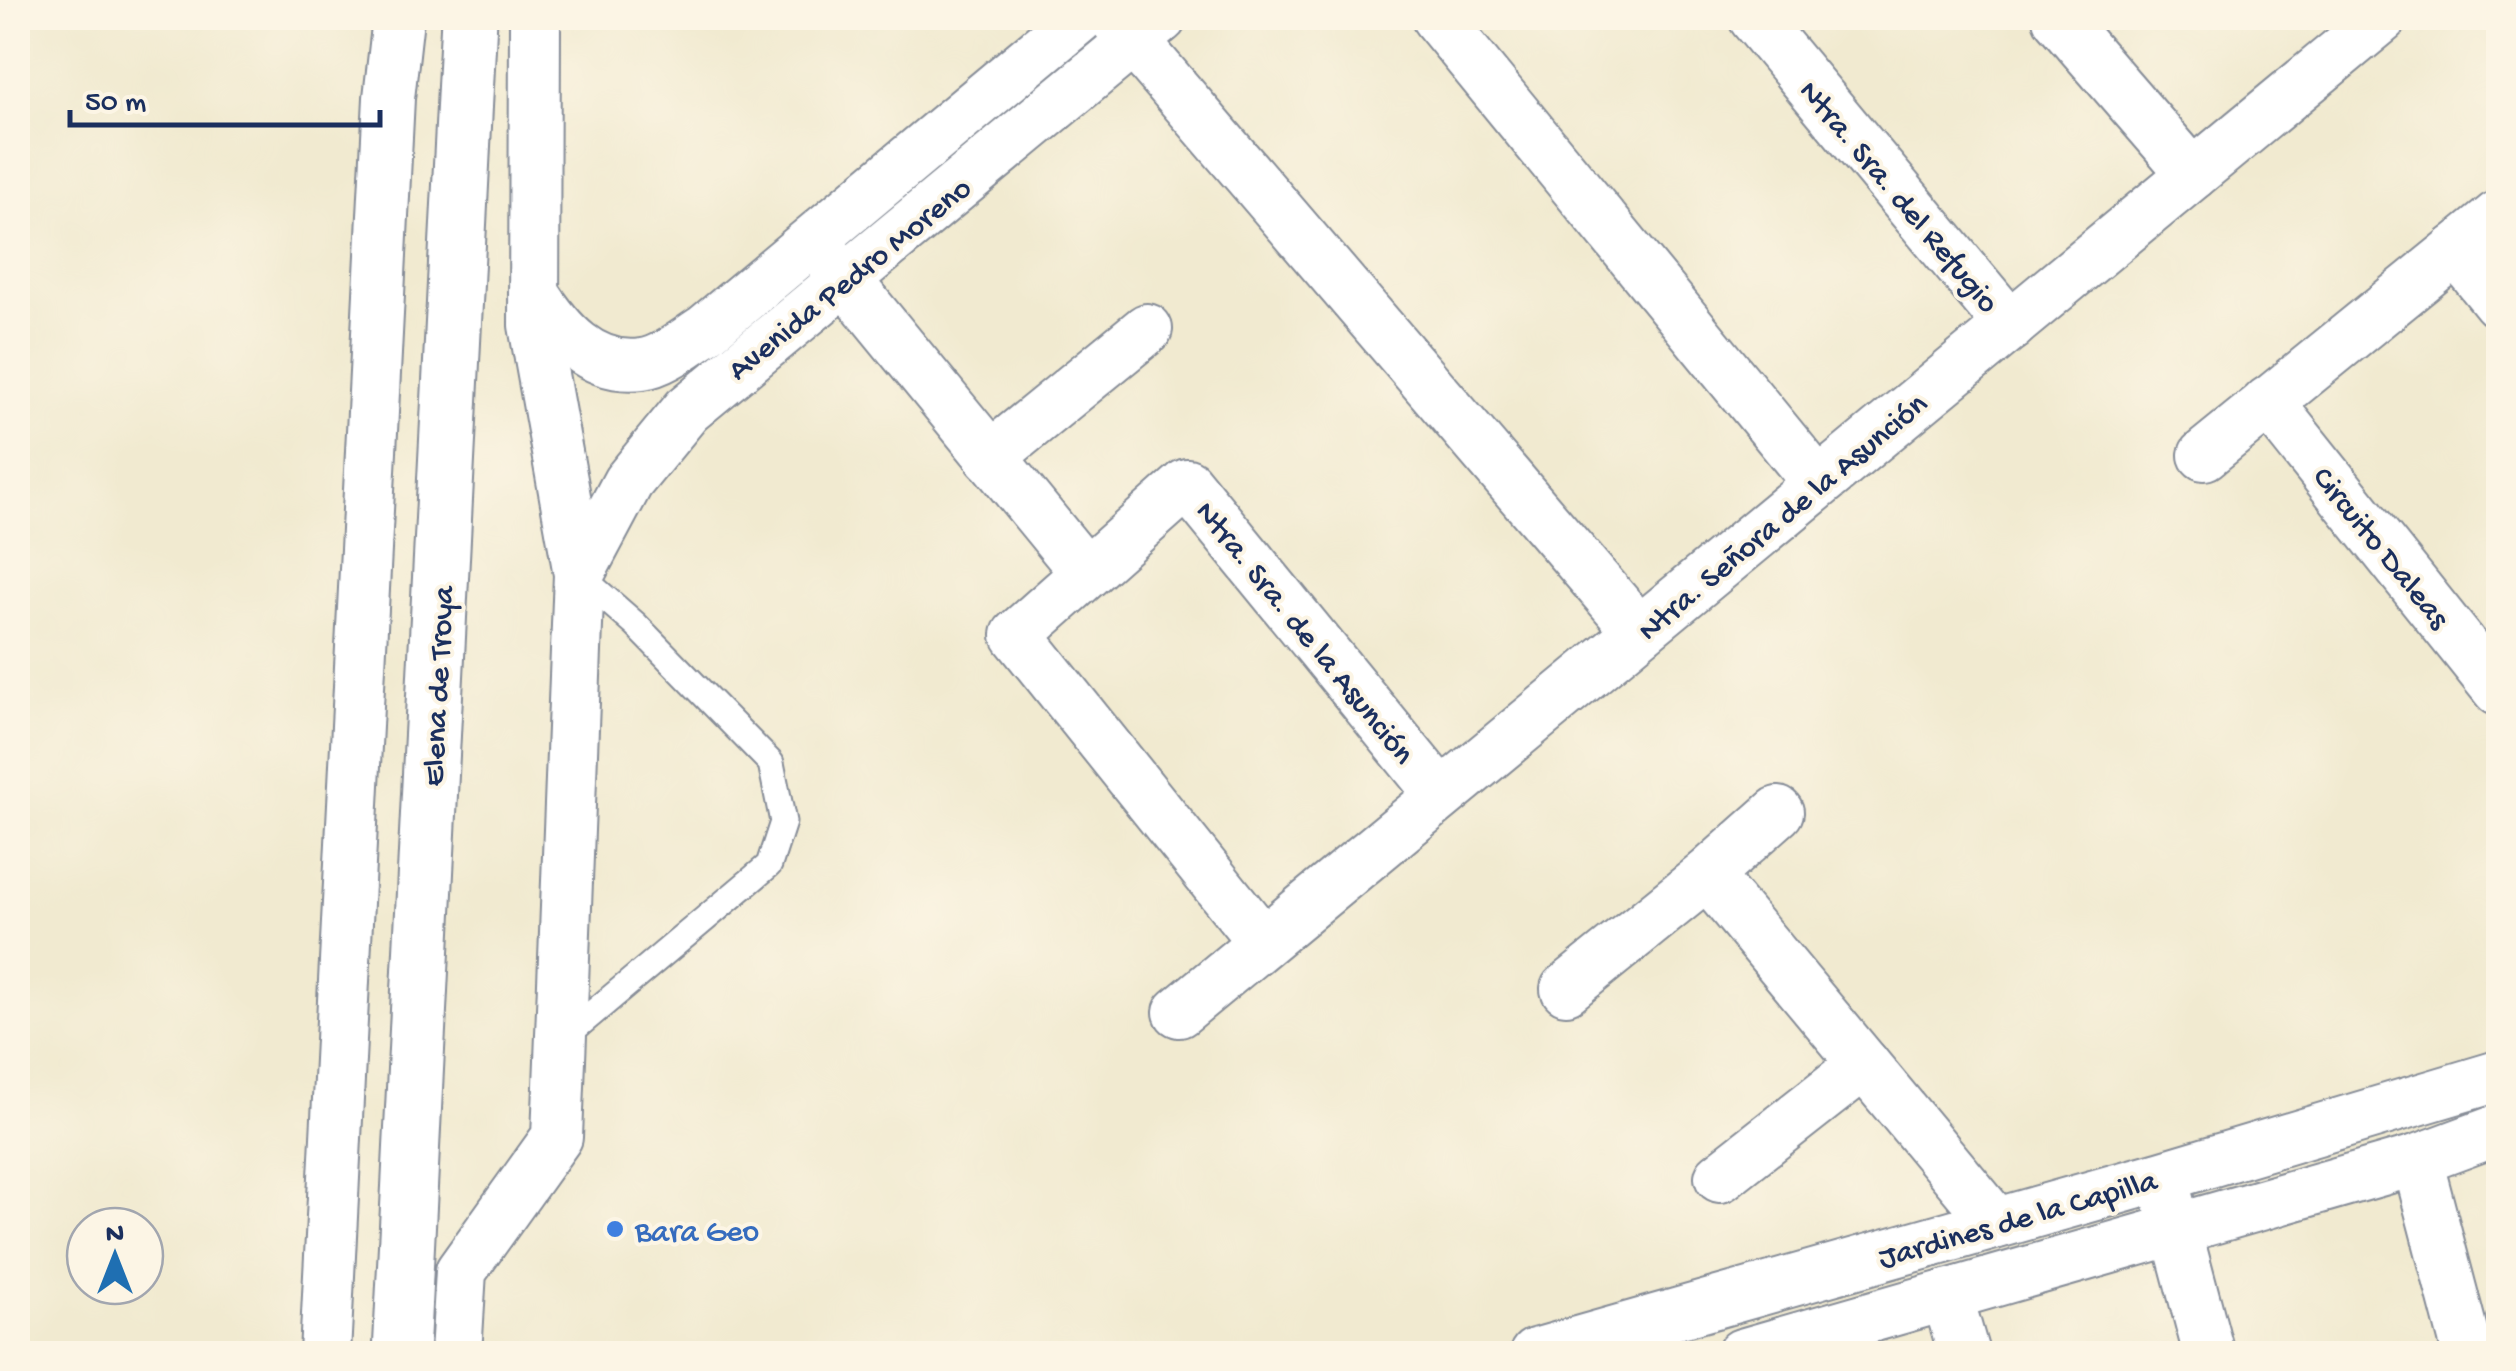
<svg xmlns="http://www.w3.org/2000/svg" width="2516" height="1371" viewBox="0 0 2516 1371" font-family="'Gochi Hand',sans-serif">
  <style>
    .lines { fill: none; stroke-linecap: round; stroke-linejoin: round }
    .lane-casing { stroke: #868c97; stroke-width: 29 }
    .street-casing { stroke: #868c97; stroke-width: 54 }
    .secondary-casing { stroke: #868c97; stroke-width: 59 }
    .lane { stroke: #fff; stroke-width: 25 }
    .street { stroke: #fff; stroke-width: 50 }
    .secondary { stroke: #fff; stroke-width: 55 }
    .shop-dot { fill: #3f7fe0; stroke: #fcf5e5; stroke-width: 4 }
    .labels { text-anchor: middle; stroke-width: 8; stroke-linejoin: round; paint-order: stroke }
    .street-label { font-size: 32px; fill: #1b2f5e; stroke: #fcf5e5 }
    .shop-label { font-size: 32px; fill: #366cbe; stroke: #fcf5e5; text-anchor: start }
  </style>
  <rect width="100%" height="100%" fill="#fcf5e5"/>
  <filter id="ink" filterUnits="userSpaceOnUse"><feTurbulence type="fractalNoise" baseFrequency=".01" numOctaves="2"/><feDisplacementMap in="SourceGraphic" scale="20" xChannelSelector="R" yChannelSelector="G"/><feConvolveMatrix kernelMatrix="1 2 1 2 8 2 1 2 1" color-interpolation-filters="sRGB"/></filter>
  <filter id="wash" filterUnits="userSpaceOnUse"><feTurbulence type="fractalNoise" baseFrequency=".0048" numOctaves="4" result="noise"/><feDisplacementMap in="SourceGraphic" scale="40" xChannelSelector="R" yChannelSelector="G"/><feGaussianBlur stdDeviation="2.25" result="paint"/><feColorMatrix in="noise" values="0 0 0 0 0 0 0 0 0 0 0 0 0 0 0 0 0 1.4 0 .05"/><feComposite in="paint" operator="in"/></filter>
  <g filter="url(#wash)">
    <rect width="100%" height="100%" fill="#f1ead0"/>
  </g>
  <g filter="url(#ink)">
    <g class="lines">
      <g class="lane-casing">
        <polyline id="lane" points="562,1039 769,865 783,822 771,763 636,625 579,575"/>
      </g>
      <g class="street-casing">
        <g id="street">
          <polyline points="1114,18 1639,631"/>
          <polyline points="1437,18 1818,483"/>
          <polyline points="1754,18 2010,326"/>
          <polyline points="2058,18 2193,174"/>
          <polyline points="2456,250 2498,302"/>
          <polyline points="826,256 1086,573"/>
          <path d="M534,293C558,331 591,371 642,364C664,361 686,342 705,330L1079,18"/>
          <polyline points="2268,402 2498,690"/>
          <polyline points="2204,455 2498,216"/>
          <polyline points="990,457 1147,329"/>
          <polyline points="579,574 628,482 687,410 1161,18"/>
          <polyline points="1707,875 1996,1223"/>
          <polyline points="1263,942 1017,635 1187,484 1441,795"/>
          <polyline points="1566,989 1707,875 1778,812"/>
          <polyline points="1179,1012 2382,18"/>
          <polyline points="2417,1160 2468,1354"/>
          <polyline points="1720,1177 1864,1064"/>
          <polyline points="2167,1196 2209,1354"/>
          <polyline points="1947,1295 1964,1354"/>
          <polyline points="325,1354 389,98 398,18"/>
          <polyline points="456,1354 461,1271 557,1137 579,574 534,325 535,18"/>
          <polyline points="1535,1354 2163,1176 2498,1076"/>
          <polyline points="1742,1354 2417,1160 2498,1130"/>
        </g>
      </g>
      <g class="secondary-casing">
        <polyline id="secondary" points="401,1354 469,18"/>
      </g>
      <use href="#lane" class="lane"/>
      <use href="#street" class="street"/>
      <use href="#secondary" class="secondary"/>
    </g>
  </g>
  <circle class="shop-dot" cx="615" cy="1229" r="10"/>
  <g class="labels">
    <g class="street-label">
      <text transform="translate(1901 195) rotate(50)" y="11">Ntra. Sra. del Refugio</text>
      <text transform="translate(848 277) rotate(-39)" y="11">Avenida Pedro Moreno</text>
      <text transform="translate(1781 515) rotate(-40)" y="11">Ntra. Señora de la Asunción</text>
      <text transform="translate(2383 546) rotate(51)" y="11">Circuito Daleas</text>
      <text transform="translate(1307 631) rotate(51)" y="11">Ntra. Sra. de la Asunción</text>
      <text transform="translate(436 686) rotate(-87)" y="11">Elena de Troya</text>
      <text transform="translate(2017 1217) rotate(-16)" y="11">Jardines de la Capilla</text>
    </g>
    <g class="shop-label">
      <text x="635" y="1240">Bara Geo</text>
    </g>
  </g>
  <rect width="2516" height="1371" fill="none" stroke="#fcf5e5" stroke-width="60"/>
  <g transform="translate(115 1256)"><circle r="48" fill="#fcf5e5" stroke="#a2a6af" stroke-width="2.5"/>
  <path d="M0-8L18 38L0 25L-18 38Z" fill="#1f6fb2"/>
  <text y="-15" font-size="28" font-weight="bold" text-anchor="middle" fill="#1b2f5e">N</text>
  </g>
  <path d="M70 110v15h310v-15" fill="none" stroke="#1b2f5e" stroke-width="5"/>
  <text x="85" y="110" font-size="30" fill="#1b2f5e" stroke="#fcf5e5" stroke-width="8" paint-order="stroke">50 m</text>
</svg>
